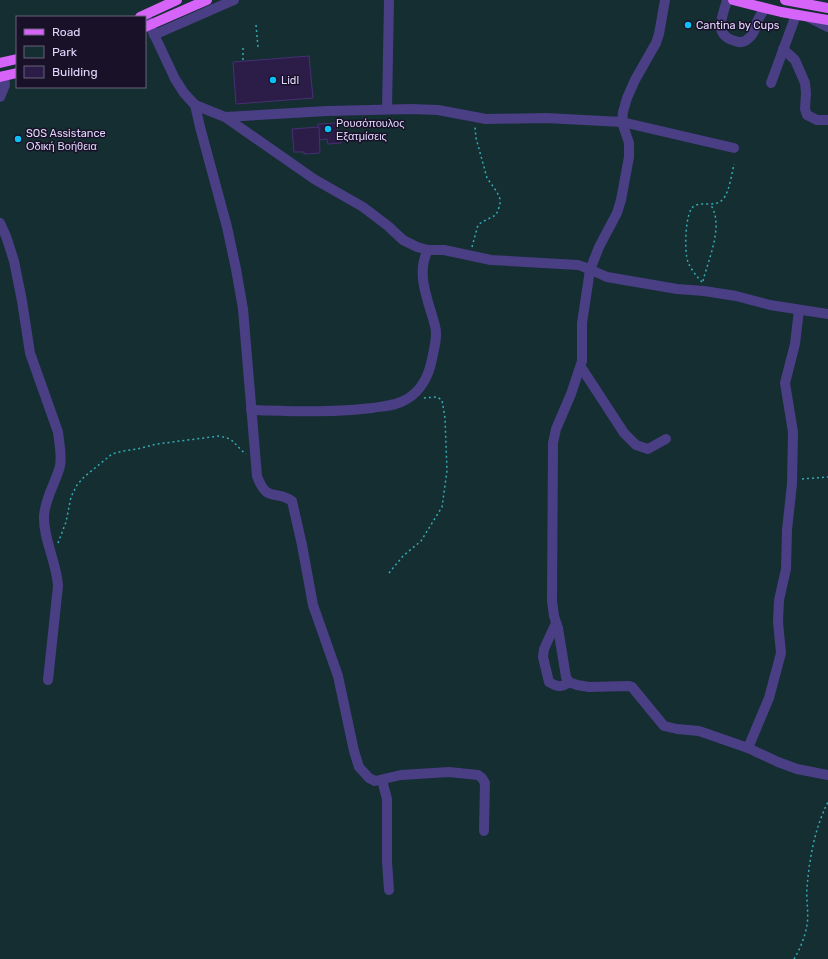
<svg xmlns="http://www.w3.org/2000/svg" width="828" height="959" viewBox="0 0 828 959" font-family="Rubik,sans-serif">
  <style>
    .green { fill: #142e31; fill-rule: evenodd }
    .building { fill: #2c1d48; stroke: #463073 }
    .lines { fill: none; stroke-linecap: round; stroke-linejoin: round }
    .path { stroke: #35acb5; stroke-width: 1.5; stroke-dasharray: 2 3; stroke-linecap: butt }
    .minor { stroke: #4a3e84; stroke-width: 10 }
    .major { stroke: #d664f9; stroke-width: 10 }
    .poi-dot { fill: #0cbff6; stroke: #181127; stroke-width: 1.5 }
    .labels { text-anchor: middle; stroke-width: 3; stroke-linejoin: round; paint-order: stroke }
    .poi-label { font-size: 11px; fill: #e2d8fe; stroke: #181127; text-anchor: start }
  </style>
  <rect width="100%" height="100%" fill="#181127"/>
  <path class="green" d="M0,0H828V959H0ZM17,17H145V87H17Z"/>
  <g class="building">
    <polygon points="309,56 313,98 236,104 233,62"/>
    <polygon points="337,123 338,134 341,134 341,143 328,144 327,139 319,140 318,124"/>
    <polygon points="319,127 320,153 304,154 304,152 294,152 292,129"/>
  </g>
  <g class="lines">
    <g class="path">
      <polyline points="256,25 258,47"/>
      <polyline points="243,48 243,61"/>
      <polyline points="472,247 478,225 482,222 496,215 500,205 500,199 497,192 487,178 476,138 475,127"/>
      <path d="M703,281C708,260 725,224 710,204"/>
      <path d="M702,282C696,276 691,269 688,262C684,252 685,211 694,206C703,201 716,208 723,199C729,193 732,173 734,164"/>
      <polyline points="802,479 828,477"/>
      <path d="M58,543L66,522L71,497L77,485L84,477L112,454L123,451L137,449L157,444L219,436C236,439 234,445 246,454"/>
      <polyline points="389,573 403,556 421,541 442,507 447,471 445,418 442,400 437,397 423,398"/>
      <path d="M794,959C800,949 805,937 807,925C809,913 806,900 807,888C809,860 815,827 828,802"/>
    </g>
    <g class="minor">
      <polyline points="665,0 659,34 656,43 635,80 627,98 623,112 622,122 629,143 629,157 621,200 617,213 599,247 590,270 582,323 582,361 571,394 556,429 553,443 552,601 554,616 558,628 566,677 569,682 577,685 589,687 629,686 632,687 664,726 677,729 699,731 748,748 778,762 797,769 828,775"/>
      <path d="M727,0C723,16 712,35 735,41C740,43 745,42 749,38C755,33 755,28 757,22C759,17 762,13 765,8"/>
      <path d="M145,15L175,79L184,93L195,105L200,127L227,227L236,269L243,309L257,476C267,504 276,489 292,501L302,545L313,605L338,676L354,751L359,767L369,778L375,781L401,775L449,772L478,775L482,778L485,783L484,831"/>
      <polyline points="810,18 828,27"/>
      <polyline points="154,35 234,0"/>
      <polyline points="783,49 795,60 805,83 806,93 805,109 807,115 817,120 828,120"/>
      <polyline points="771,83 796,15"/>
      <polyline points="0,97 5,85 4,76"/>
      <polyline points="195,105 225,117 327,111 411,109 438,110 486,119 546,118 622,122 734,148"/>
      <polyline points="387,109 389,0"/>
      <path d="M225,117L314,179L363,207L388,226L403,240L417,247L428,250H444L491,260L578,265C588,268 597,273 607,277L677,289L704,291L736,296L770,305L828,314"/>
      <path d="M0,223L6,236L14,261L22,301L30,353L58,432C59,442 62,455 60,466C56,482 45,498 44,516C43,539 57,563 58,586L48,680"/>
      <polyline points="581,367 624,433 636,445 648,449 666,439"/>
      <path d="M251,410C291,411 332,413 372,408C384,406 396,406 407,399C421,391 429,375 432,359C434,349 438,336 435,326C429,302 415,274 428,250"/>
      <path d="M556,623L544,649L543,657L549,682C557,687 562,688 569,682"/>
      <polyline points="748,748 769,698 781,653 778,622 779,600 786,569 787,530 792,484 793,432 785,383 795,344 799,310"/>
      <polyline points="382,780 387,799 387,862 389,890"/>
    </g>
    <g class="major">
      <polyline points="733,0 781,12 828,20"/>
      <polyline points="785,0 828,8"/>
      <polyline points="140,17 177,0"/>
      <polyline points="145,27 207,0"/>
      <polyline points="0,63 17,59"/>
      <polyline points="0,77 17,73"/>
    </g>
  </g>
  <g class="poi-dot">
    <circle cx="688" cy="25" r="4"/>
    <circle cx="273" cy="80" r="4"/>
    <circle cx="328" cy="129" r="4"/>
    <circle cx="18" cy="139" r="4"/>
  </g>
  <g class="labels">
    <g class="poi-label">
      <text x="696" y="29">Cantina by Cups</text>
      <text x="281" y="84">Lidl</text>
      <text x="336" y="127">Ρουσόπουλος<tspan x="336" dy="13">Εξατμίσεις</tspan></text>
      <text x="26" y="137">SOS Assistance<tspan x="26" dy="13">Οδική Βοήθεια</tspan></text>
    </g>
  </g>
  <rect x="16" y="16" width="130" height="72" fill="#181127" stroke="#69617d"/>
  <rect x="24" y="29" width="20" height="6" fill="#d664f9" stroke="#69617d"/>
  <text x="52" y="36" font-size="12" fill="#e2d8fe">Road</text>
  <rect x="24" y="46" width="20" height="12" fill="#142e31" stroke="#69617d"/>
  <text x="52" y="56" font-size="12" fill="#e2d8fe">Park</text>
  <rect x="24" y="66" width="20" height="12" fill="#2c1d48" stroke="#69617d"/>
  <text x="52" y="76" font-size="12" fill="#e2d8fe">Building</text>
</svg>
